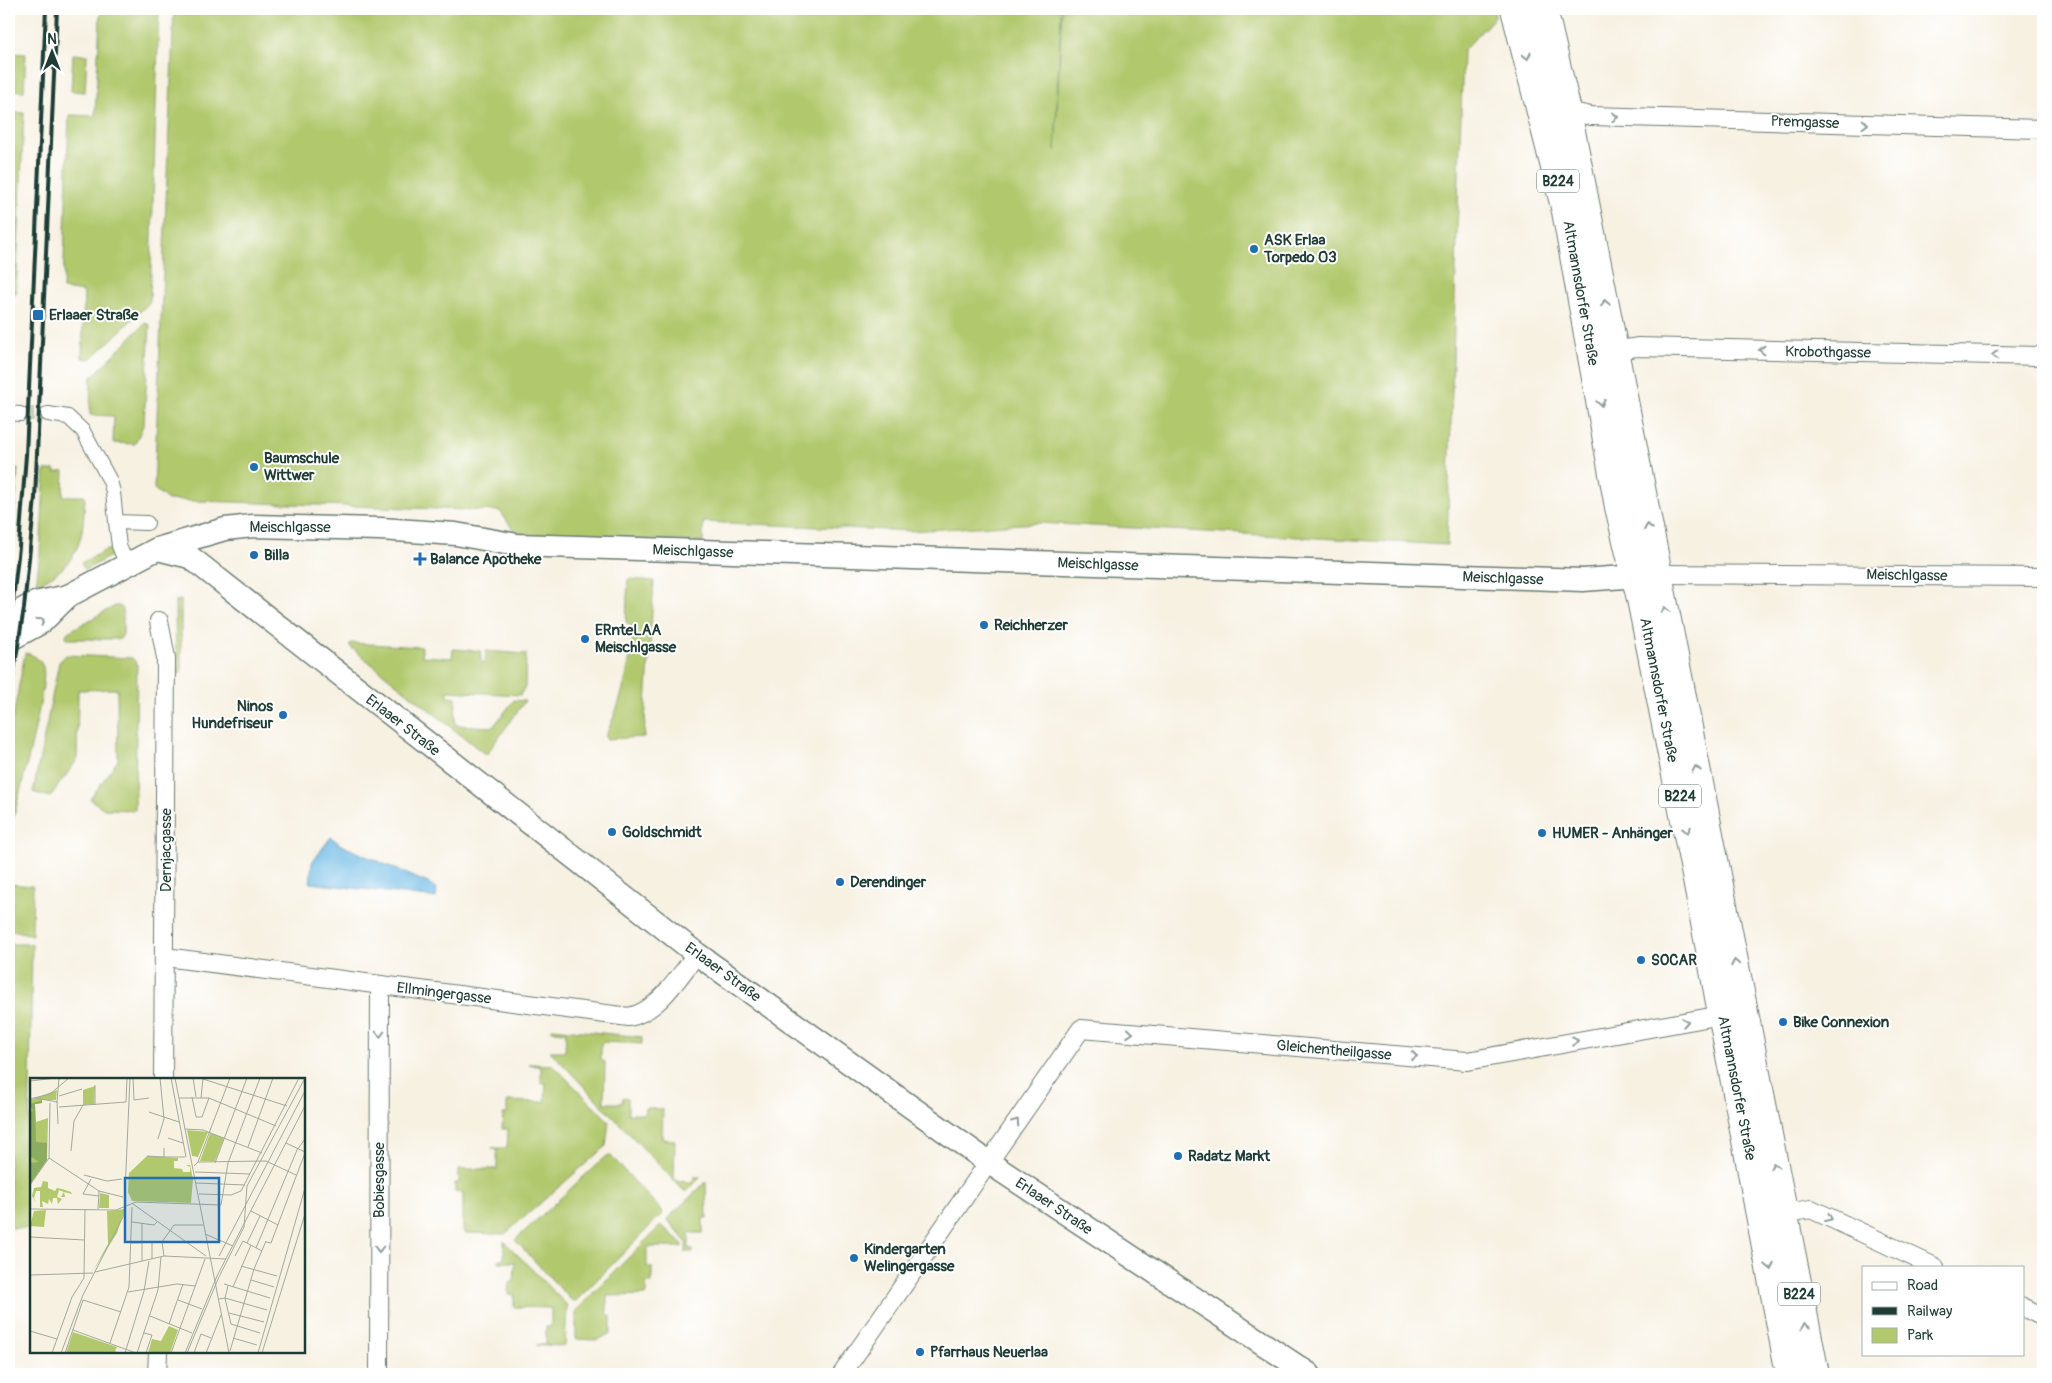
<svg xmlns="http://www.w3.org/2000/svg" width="2052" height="1383" viewBox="0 0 2052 1383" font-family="Pangolin,sans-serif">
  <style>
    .green { fill: #b1c86c; stroke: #688250 }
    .water { fill: #69b8e3; stroke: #447a8c }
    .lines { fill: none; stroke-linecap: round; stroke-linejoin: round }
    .pedestrian-tunnel { stroke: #cccdbf; stroke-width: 14; stroke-dasharray: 14 7; stroke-linecap: butt }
    .pedestrian-casing { stroke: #6b7c71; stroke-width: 16 }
    .minor-casing { stroke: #6b7c71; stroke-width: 20 }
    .tertiary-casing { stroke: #6b7c71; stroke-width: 25 }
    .primary-casing { stroke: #6b7c71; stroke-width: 30 }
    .pedestrian { stroke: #fff; stroke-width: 14 }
    .minor { stroke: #fff; stroke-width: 18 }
    .tertiary { stroke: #fff; stroke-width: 22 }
    .primary { stroke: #fff; stroke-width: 28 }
    .rail { stroke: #1f3d34; stroke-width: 4 }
    .oneway { stroke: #8f9e9a }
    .poi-dot { fill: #1f6fb2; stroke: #fff; stroke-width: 2 }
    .labels { text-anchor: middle; stroke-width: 4; stroke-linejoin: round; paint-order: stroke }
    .shield { fill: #fff; stroke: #627771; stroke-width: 1 }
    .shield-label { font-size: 14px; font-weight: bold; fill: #1f3d34 }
    .street-label { font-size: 15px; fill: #1f3d34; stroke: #fff }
    .poi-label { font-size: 15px; font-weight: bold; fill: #1f3d34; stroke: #fff; text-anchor: start }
    .inset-road { fill: none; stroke: #a1a99c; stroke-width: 1 }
    .view { fill: #1f6fb2; fill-opacity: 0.15; stroke: #1f6fb2; stroke-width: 2.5 }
    .inset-edge { fill: none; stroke: #1f3d34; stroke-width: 2.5 }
  </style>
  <rect width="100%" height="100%" fill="#fff"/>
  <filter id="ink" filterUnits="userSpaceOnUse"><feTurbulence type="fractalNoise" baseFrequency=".02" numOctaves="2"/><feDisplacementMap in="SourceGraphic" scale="10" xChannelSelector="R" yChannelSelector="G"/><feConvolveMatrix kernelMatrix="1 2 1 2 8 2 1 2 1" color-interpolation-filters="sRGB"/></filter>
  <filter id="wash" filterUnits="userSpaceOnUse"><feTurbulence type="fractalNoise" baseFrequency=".0096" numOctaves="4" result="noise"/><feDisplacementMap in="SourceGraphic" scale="20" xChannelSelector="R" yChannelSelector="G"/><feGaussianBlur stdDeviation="1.12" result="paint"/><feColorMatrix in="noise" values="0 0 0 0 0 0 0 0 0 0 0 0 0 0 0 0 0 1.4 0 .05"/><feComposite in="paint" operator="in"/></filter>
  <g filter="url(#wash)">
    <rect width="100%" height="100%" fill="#f7f1e2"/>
    <g class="green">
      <polygon points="103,9 159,9 150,302 91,359 82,358 84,292 63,289 69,115 95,116 100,17"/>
      <polygon points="174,9 1061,9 1055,151 1062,9 1494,9 1495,17 1463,51 1447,545 1039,523 911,531 703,522 703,542 516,534 500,511 168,500 154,489"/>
      <polygon points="11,53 26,54 24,91 10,90"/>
      <polygon points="73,54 87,55 85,92 71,91"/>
      <polygon points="9,112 24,113 16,294 9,294"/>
      <polygon points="145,323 150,325 144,423 135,444 113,443 114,416 90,415 91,378"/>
      <polygon points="18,469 9,572 9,470"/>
      <path d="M45,470H55V473L64,471L63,496H85C83,542 80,564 36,585L40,553Z"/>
      <polygon points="106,550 111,550 114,554 85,570 81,563"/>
      <path d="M628,579L654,581L644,737L607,739L605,737C623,699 629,669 634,628L626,622Z"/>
      <polygon points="181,600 181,672 176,675 175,601"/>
      <polygon points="115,606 120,606 123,609 123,634 120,639 67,639 66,635 68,632"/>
      <polygon points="351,643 422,647 422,656 452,658 453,649 481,651 481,662 485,663 486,651 526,654 525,687 520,695 448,691 448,696 456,697 455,725 493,727 514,700 525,701 486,755 349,646"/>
      <path d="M25,653C33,654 40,659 43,667C49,685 16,808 9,834V739Z"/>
      <polygon points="66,655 132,658 137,663 135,810 104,809 90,799 118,760 117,689 78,690 77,760 50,797 33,792 59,662"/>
      <polygon points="9,884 33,886 32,935 9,929"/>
      <polygon points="9,944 32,944 28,1228 9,1228"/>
      <polygon points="552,1028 642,1037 642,1044 604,1042 601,1044 601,1060 605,1062 604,1103 622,1103 623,1097 628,1098 628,1114 644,1114 645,1108 663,1109 662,1139 675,1140 674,1178 677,1181 693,1182 694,1177 701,1177 687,1191 684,1191 550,1051 565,1051 566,1032 552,1031"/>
      <polygon points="529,1064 553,1065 609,1121 606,1146 505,1234 465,1233 463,1230 463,1193 455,1192 455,1183 459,1183 459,1169 497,1169 497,1150 492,1148 507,1148 508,1129 502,1129 503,1114 507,1114 507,1101 545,1102 546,1083 541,1083 541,1067"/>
      <polygon points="611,1156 661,1210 662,1214 576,1301 571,1300 515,1240 605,1157"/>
      <polygon points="706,1182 707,1218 703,1218 703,1233 689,1233 689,1249 693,1249 693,1252 686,1252 686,1242 667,1219"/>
      <polygon points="661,1225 682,1243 682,1247 647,1247 647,1267 652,1267 652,1283 646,1283 646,1295 607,1296 607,1314 611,1316 611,1333 598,1340 576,1339 576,1310"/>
      <polygon points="504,1241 567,1305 565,1346 536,1345 546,1345 546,1327 551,1327 551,1308 514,1307 514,1294 508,1294 509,1282 514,1282 515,1262 499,1262 499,1259 504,1259"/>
    </g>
    <polygon class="water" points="331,837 341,845 428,883 437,889 436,898 310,883 312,862"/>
  </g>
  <g filter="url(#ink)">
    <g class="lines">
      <polyline class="pedestrian-tunnel" points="20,414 48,414"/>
      <g class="pedestrian-casing">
        <g id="pedestrian">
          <polyline points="9,413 20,414"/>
          <polyline points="48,414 68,417 83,431 110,481 113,492 116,522 147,523"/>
          <polyline points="116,522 119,546 127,565"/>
        </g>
      </g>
      <g class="minor-casing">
        <g id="minor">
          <polyline points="1567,111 1591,116 2043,129"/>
          <polyline points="1614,351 1637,347 2043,356"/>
          <polyline points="1658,574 2043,577"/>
          <polyline points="159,621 166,658 163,1079"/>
          <path d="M165,957L629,1017C659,1011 678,977 697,954"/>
          <polyline points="1774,1215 1811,1209 1935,1267"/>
          <polyline points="2023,1307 2043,1317"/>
          <polyline points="157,1374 158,1352"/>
          <polyline points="379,1374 380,985"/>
          <polyline points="842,1374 1081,1029 1467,1061 1733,1013"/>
        </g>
      </g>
      <g class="tertiary-casing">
        <g id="tertiary">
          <polyline points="158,549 190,557 697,954 988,1162 1309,1374"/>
          <polyline points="9,617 35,603 68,596 157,549 225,529 253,526 380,529 456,534 517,545 1583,580 1652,575"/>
          <polyline points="9,640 42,622 68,596"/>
        </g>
      </g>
      <g class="primary-casing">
        <g id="primary">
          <polyline points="1515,9 1566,211 1619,507 1641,599 1696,875 1790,1374"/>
          <polyline points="1543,9 1567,111 1815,1374"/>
        </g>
      </g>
      <use href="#pedestrian" class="pedestrian"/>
      <use href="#minor" class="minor"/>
      <use href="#tertiary" class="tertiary"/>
      <use href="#primary" class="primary"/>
      <g class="rail">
        <polyline points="9,636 19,547 26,455 46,9"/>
        <polyline points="9,702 24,608 35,498 57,9"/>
      </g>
    </g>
    <defs><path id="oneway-chevron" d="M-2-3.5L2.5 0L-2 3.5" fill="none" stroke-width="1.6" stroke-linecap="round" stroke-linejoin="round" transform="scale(1.25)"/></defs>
    <g class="oneway">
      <use href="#oneway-chevron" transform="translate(1527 56) rotate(76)"/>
      <use href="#oneway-chevron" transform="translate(1615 117) rotate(2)"/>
      <use href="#oneway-chevron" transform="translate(1865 124) rotate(2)"/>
      <use href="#oneway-chevron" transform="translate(1605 303) rotate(-101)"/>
      <use href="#oneway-chevron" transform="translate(1762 350) rotate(-179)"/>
      <use href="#oneway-chevron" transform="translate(1995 355) rotate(-179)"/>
      <use href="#oneway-chevron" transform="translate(1601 403) rotate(80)"/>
      <use href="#oneway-chevron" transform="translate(1648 527) rotate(-101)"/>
      <use href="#oneway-chevron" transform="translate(1665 610) rotate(-101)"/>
      <use href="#oneway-chevron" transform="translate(41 621) rotate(-36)"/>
      <use href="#oneway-chevron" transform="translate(1696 769) rotate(-101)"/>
      <use href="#oneway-chevron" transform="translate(1687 830) rotate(79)"/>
      <use href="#oneway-chevron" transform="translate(1735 963) rotate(-101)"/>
      <use href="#oneway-chevron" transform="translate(1685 1022) rotate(-10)"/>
      <use href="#oneway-chevron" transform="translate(1130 1033) rotate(5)"/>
      <use href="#oneway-chevron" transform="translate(380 1034) rotate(90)"/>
      <use href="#oneway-chevron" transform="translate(1575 1041) rotate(-10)"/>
      <use href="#oneway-chevron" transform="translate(1414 1056) rotate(5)"/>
      <use href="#oneway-chevron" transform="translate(1016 1122) rotate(-55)"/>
      <use href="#oneway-chevron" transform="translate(1774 1166) rotate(-101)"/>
      <use href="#oneway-chevron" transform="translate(1829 1218) rotate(25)"/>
      <use href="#oneway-chevron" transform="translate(379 1249) rotate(90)"/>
      <use href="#oneway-chevron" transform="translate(1770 1266) rotate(79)"/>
      <use href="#oneway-chevron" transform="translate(1805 1326) rotate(-101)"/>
    </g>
  </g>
  <g class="poi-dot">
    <circle cx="1254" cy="249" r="5"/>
    <rect x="32" y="309" width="12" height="12" rx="2.5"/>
    <circle cx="254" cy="467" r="5"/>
    <circle cx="254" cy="555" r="5"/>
    <path d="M417.5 551.5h5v5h5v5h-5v5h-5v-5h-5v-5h5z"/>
    <circle cx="984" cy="625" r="5"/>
    <circle cx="585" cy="639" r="5"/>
    <circle cx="283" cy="715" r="5"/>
    <circle cx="612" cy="832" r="5"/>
    <circle cx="1542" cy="833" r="5"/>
    <circle cx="840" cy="882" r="5"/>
    <circle cx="1641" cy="960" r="5"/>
    <circle cx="1783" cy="1022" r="5"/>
    <circle cx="1178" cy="1156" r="5"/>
    <circle cx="854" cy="1258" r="5"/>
    <circle cx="920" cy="1352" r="5"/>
  </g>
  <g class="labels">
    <g class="shield">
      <rect x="1537" y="169.5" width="42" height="23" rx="4"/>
      <rect x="1659" y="784.5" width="42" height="23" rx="4"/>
      <rect x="1778" y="1282.5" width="42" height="23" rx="4"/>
    </g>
    <g class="shield-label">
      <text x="1558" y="186">B224</text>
      <text x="1680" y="801">B224</text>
      <text x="1799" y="1299">B224</text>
    </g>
    <g class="street-label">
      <text transform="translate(1805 122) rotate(2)" y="5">Premgasse</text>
      <text transform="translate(1581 293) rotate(80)" y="5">Altmannsdorfer Straße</text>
      <text transform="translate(1828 352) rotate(1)" y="5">Krobothgasse</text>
      <text x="290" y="532">Meischlgasse</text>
      <text transform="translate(693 551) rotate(2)" y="5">Meischlgasse</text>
      <text transform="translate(1098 564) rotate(2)" y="5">Meischlgasse</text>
      <text transform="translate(1907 575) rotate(1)" y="5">Meischlgasse</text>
      <text transform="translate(1503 578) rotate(2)" y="5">Meischlgasse</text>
      <text transform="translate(1659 690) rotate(79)" y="5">Altmannsdorfer Straße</text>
      <text transform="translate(403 725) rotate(38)" y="5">Erlaaer Straße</text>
      <text transform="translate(166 850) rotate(-90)" y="5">Dernjacgasse</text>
      <text transform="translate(723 972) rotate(36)" y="5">Erlaaer Straße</text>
      <text transform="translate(444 993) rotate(7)" y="5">Ellmingergasse</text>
      <text transform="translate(1334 1050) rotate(5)" y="5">Gleichentheilgasse</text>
      <text transform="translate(1737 1088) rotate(79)" y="5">Altmannsdorfer Straße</text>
      <text transform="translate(379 1180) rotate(-90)" y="5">Bobiesgasse</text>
      <text transform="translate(1054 1206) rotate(34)" y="5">Erlaaer Straße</text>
    </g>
    <g class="poi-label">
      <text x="1264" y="245">ASK Erlaa<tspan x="1264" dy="17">Torpedo 03</tspan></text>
      <text x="49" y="320">Erlaaer Straße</text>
      <text x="264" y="463">Baumschule<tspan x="264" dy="17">Wittwer</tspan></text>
      <text x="264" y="560">Billa</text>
      <text x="430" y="564">Balance Apotheke</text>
      <text x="994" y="630">Reichherzer</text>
      <text x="595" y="635">ERnteLAA<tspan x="595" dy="17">Meischlgasse</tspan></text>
      <text x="273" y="711" text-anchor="end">Ninos<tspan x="273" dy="17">Hundefriseur</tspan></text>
      <text x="622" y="837">Goldschmidt</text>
      <text x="1552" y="838">HUMER - Anhänger</text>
      <text x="850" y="887">Derendinger</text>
      <text x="1651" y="965">SOCAR</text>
      <text x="1793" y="1027">Bike Connexion</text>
      <text x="1188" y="1161">Radatz Markt</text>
      <text x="864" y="1254">Kindergarten<tspan x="864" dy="17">Welingergasse</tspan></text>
      <text x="930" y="1357">Pfarrhaus Neuerlaa</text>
    </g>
  </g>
  <g transform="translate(30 1078)">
    <rect width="275" height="275" fill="#f7f1e2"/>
    <path d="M65,8L64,26L53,27V12ZM27,12L26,22H12V25L5,26L6,44L18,40L17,82L1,105L0,22ZM157,52L178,54L168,79L162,78ZM180,55L194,60L185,83H170ZM100,73L99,95L117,78L148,80V83H144V90L152,91L153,94H160V89L156,87H160L163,101L161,125L102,123L98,114ZM13,103L18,104V110L25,113L27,110L32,111L41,114L42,116L34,114L35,119H31L34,114L29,112L27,119L32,121L28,126L27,120H23L22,126L19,121L18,126L12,123L13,129H10V113H6L4,120L6,125L2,118L4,110L11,109ZM70,115L79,117V130H69ZM95,131L87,155L63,193L78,166L77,133ZM16,132L14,149L0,148L4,133ZM139,248L148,252L140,275H118L122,261L131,263ZM43,254L87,269L85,273L89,275H36Z" fill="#b1c86c"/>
    <path d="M12,22V25L5,26L6,64L17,65V82L1,105L0,85L9,84L0,78V34L3,33L0,26Z" fill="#8cac60"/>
    <path class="inset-road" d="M103,0L104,22L119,20M141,0L156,79M145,0L199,275M163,0L166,19M173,1L257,28M0,3L26,0M29,18L52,11M162,19L166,39H172L179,20M6,20L27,24L29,0M149,20H179L246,48M171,20L173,0M0,21L20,16L39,0M27,23L28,46M20,25L19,80L69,113L93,119M65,27V7M29,29L96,24L97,0M119,34L149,44M155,51L173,52L232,75M138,60L153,65M128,61L134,41L130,0M256,65L275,74M218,69L243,0M41,73L44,43L53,27M117,78L134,79V70M134,79H155M168,84L200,0M185,85L217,0M164,88L168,84L236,83L266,97M165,94L220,96M54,97L77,103L92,101M61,101L53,116L69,118M166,105L215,107M0,107L19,80M169,116L201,117L211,113L269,0M103,126L176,178M0,131L86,132L106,124L191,127L198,85L230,0M68,131L69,113M221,133L248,147M102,144L124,147L127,144M175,156L203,168M0,159L54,162M236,164L241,165L275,75M102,165L132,164M217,165L230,138M226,170L267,72L275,61M134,178L132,164L144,147H173M189,178L275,13M205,178L213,163L232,173M122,181V165M112,183V145M211,188L247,198M65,194L134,178L196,181M0,197L63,195M221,202L244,209M194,206L240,220M198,208L195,220L201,246L230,255M203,209L221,167M98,214L147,206L165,208M189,221L195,220L237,232M148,222L172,231M199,235L234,244M120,238L162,255M139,246L153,206M43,252L106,275M0,253L27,261M114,255L122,257L116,275M203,260L227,267M80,265L99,209L102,129M200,273L224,191L236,163M22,275L42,219L54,200L55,131M31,275L53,217L94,137L100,0M35,275L53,222L91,234M95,275L114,213L119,183M107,275L128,212L131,179M141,275L175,181M155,275L187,198L275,28M157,275L188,201L214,149L217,108L275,0M164,275L171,256L181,260M176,275L191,237M228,275L275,110M232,275L275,136"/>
    <path class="view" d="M95,100H189V164H95Z"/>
    <rect width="275" height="275" class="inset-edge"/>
  </g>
  <rect width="2052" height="1383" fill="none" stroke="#fff" stroke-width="30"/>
  <rect x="1862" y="1266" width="162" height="90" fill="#ffffff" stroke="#a5b1ae"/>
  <rect x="1872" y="1282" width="25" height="8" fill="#ffffff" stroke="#a5b1ae"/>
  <text x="1907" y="1290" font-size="15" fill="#1f3d34">Road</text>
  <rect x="1872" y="1307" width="25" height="8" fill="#1f3d34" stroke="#a5b1ae"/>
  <text x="1907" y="1316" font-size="15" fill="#1f3d34">Railway</text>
  <rect x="1872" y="1328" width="25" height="15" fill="#b1c86c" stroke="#a5b1ae"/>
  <text x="1907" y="1340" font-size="15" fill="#1f3d34">Park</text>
  <g transform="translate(52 52)" stroke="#ffffff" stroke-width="4" paint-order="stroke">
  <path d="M0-4L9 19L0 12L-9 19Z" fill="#1f3d34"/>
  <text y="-8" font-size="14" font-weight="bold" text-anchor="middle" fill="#1f3d34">N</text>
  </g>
</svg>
